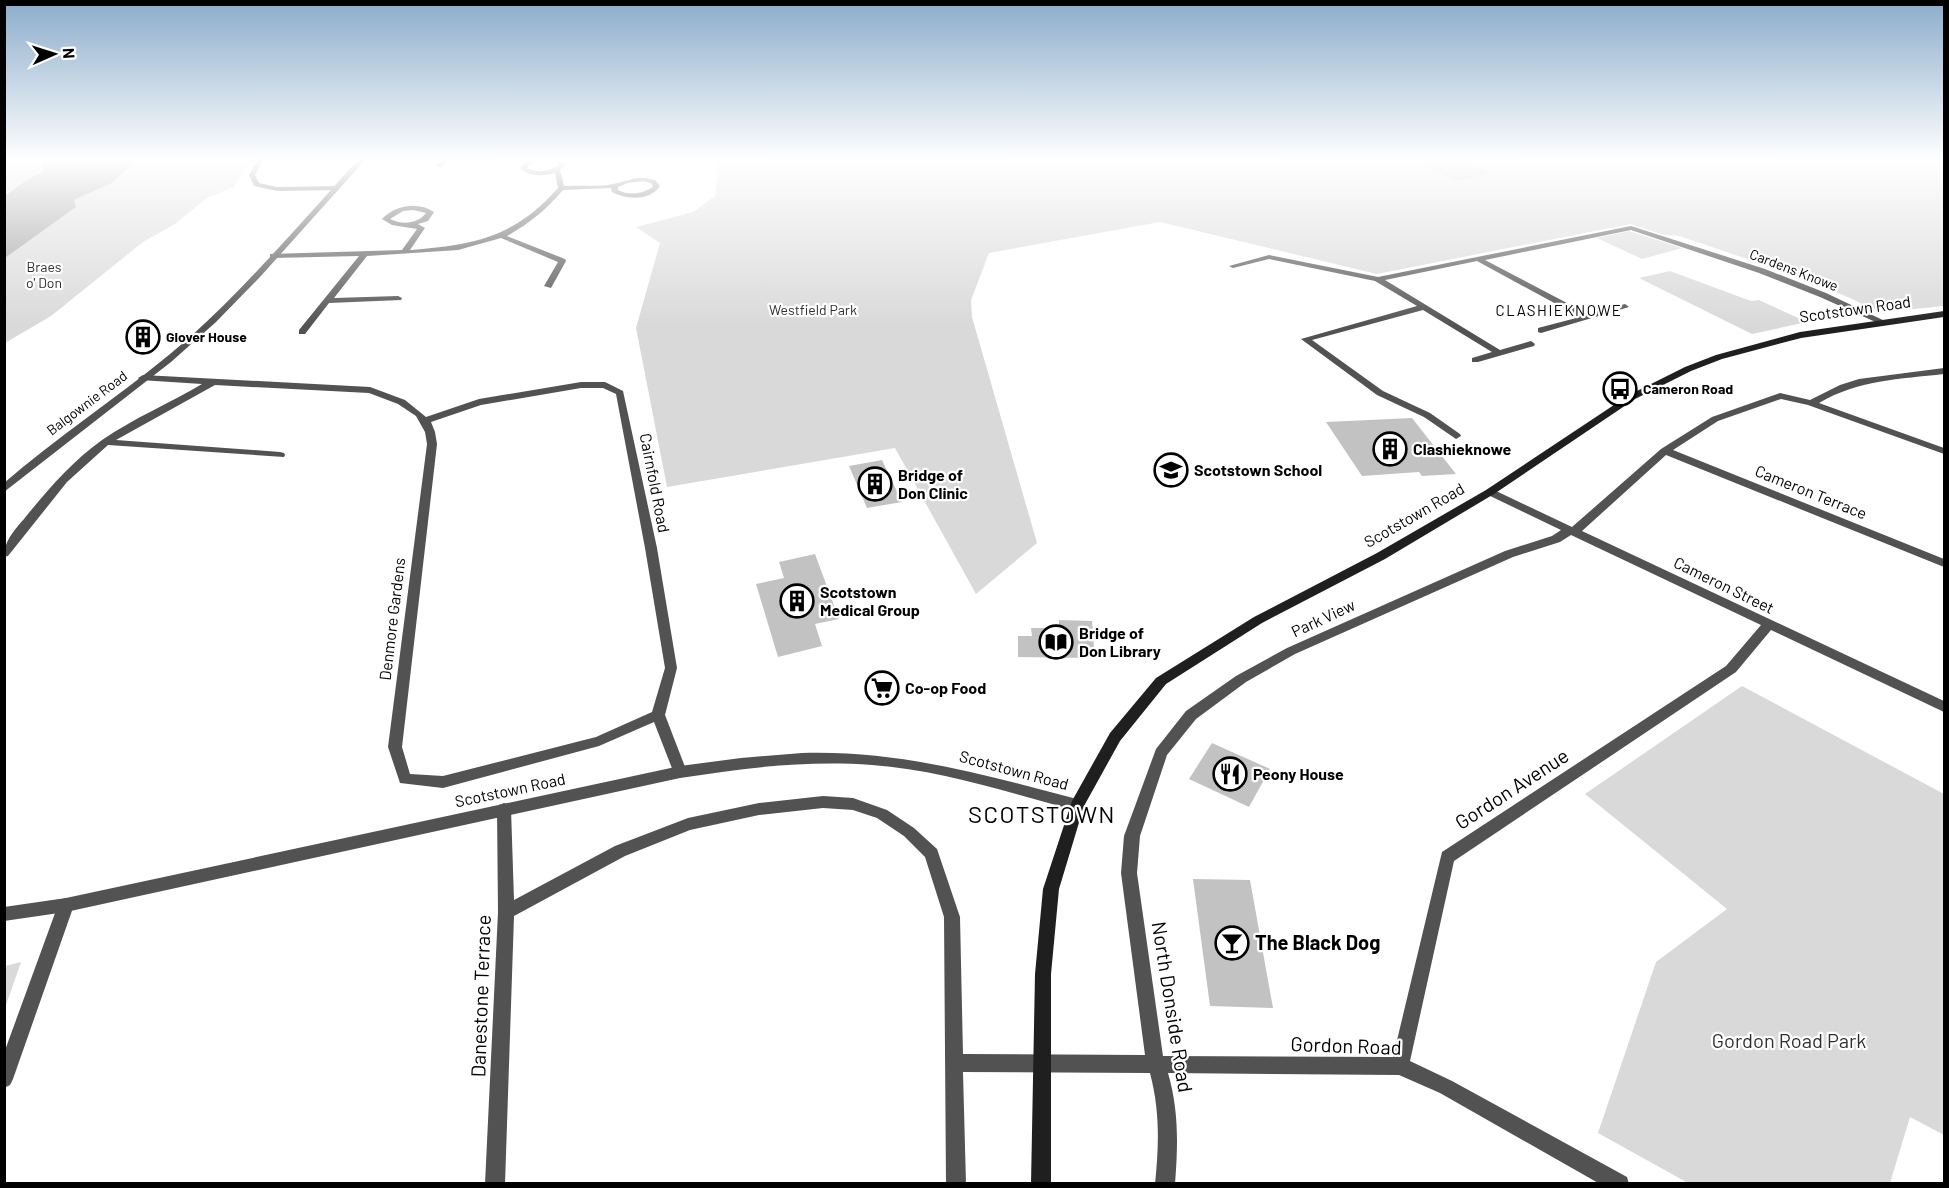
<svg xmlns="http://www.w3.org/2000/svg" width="1949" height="1188" viewBox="0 0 1949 1188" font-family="Barlow,sans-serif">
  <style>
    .green { fill: #d9d9d9 }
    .water { fill: #a0a0a0 }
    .building { fill: #c2c2c2 }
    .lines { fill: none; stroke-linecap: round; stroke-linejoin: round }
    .minor { fill: #525252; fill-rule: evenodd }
    .tertiary { fill: #525252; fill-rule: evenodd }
    .secondary { fill: #1f1f1f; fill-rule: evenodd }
    .labels { text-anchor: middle; stroke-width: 4.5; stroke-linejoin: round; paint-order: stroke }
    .far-park-label { font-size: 14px; fill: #303030; stroke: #fff }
    .far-street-label { font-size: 14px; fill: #000; stroke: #fff }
    .far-poi-label { font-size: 14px; font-weight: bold; fill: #000; stroke: #fff; text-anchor: start }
    .far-neighbourhood-label { font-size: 15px; letter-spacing: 1.5px; fill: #000; stroke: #fff }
    .street-label { font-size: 16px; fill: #000; stroke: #fff }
    .poi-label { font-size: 16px; font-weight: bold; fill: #000; stroke: #fff; text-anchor: start }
    .near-street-label { font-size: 20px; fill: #000; stroke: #fff }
    .near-poi-label { font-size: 20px; font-weight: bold; fill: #000; stroke: #fff; text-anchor: start }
    .near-park-label { font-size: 20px; fill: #303030; stroke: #fff }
    .near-quarter-label { font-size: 24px; letter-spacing: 1.5px; fill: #000; stroke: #fff }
  </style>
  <rect width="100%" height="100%" fill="#fff"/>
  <g class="green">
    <path d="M5,159H48L42,162L44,172C29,178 18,187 5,194Z"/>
    <polygon points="138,159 251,159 234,187 207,198 175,224 143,242 51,316 5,343 5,258 76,207 74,200 112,183"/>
    <polygon points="719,159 1944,159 1944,306 1884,312 1864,306 1857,301 1812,282 1765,265 1679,236 1664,235 1630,224 1377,274 1160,222 989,253 971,300 972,317 1037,543 976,594 895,448 667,487 636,328 660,243 636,227 693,212 715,196"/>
    <polygon points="1629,231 1682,248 1642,259 1597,238"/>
    <polygon points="1670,271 1751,301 1759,300 1807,322 1752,334 1639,278"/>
    <polygon points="1742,686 1944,794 1944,1135 1910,1117 1890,1183 1688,1183 1598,1133 1656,962 1727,909 1585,794"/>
    <polygon points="21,962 5,1008 5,966"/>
  </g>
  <path class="water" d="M48,159H138L112,183L74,200L76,207L5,258V195C18,187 28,178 43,172L42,162Z"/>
  <g class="building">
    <polygon points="1411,159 1461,159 1492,173 1457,181"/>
    <polygon points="1412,418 1456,474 1422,476 1419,472 1362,476 1326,422"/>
    <polygon points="882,460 902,502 867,508 849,466"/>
    <polygon points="815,554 839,619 815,624 822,646 778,657 756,584 784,578 779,562"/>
    <polygon points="1059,620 1092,621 1094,648 1087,648 1088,658 1018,657 1018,636 1032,636 1031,628 1059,628"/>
    <polygon points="1212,743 1270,769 1249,807 1189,779"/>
    <polygon points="1193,879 1250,880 1273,1008 1210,1006"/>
  </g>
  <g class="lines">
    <g class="minor">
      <polygon points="258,159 264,159 255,175 259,183 277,187 336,186 339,188 336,190 277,191 254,186 249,175"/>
      <polygon points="442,159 449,159 442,167 438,167 437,166"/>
      <path d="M534,159H545L530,164L527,168C538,173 549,172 559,165L553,159H560L565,164V166L560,170L564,186C580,185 598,187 613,184C632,181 634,175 655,180L660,186C650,201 627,200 612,192L611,188L563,190C546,210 530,223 507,236L565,259L566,261L551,288L544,286L558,262L501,238L458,250L367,256L334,298L398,296L402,298L401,300L329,303L305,334H299V330L359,256L273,258H270V254L402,250L417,229L392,225L382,219C395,205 418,201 434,212L428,221L418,224L425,228L410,250C473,245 514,238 558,188L555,173C542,176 530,177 520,168L526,162ZM643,181L651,183L653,187C642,194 630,196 618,190V187L628,183ZM413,210L426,213C418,224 402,225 390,219L403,211Z"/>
      <polygon points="1631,226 1765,269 1826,293 1887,322 1880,324 1820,297 1759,273 1631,230 1485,260 1588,314 1625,304 1629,307 1541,333 1538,332 1538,328 1580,317 1477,261 1385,280 1500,350 1531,341 1535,344 1534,346 1478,362 1472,362 1472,358 1492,352 1423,310 1312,340 1383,391 1430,413 1460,434 1461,436 1456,439 1424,417 1377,395 1301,339 1417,306 1375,281 1269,259 1233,268 1229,266 1269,255 1378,277"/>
      <path d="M1944,368V374C1900,379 1858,380 1819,403L1944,448V454L1808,405L1781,399L1718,421L1673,450L1944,559V567L1666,455L1582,531L1944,701V712L1771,630L1736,672L1454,861L1410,1061L1452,1081L1627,1177L1629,1184H1600L1440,1093L1399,1075L1168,1073C1179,1111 1178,1145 1175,1184H1155C1159,1145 1160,1111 1150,1073L963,1072L966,1184H946L944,917L925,857L904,836L877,818L853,810L823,808L759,815L690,830L625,856L514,916L505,1184H485L498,912L497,809L499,805L504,803L509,805L511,809L514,900L615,846L688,818L759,803L823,796L853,798L887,810L914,828L937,849L960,917L963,1054L1145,1055L1121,873L1124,836L1156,749L1186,711L1236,676L1287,648L1505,551L1552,536L1561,530L1486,494L1485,492L1486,490H1494L1572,527L1661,449L1712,417L1780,393L1810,400L1840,385L1859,379ZM1571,535L1761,625L1726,666L1442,852L1393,1057L1163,1056L1137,873L1140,836L1167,755L1196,719L1246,682L1295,654L1513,557L1560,542Z"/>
      <path d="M143,375L370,387L405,400L426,417L479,399L581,382H605L623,391L657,548L677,668L665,715L687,772L685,776L680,778L675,776L654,722L599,746L443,788L400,783L388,747L427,444L425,432L416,416L398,404L369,393L215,385L116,440L280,452L284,453L285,455L284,457L108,445L67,482L8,556L4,557C4,539 17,528 28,514C50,487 74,460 102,440C134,418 170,403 202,384L140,380L138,378ZM581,388H603L616,394L645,548L665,668L652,712L596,737L443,776L410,774L402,747L437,444L435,432L431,422L481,405Z"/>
      <polygon points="66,898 72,900 74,905 13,1079 10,1085 4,1088 4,1053 58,905 60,900"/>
    </g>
    <g class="tertiary">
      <path d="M359,159H366L260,277L216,322L171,362L4,492V483L23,467C77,423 136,384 189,338C250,283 303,220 359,159Z"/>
      <path d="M802,753C899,750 985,775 1077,799L1082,801L1084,805L1082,809L1077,811C1010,793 941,770 872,765C807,760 744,768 680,778L66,912L4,921V907L66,898L680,766L741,758Z"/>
    </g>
    <polygon class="secondary" points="1944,311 1944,317 1801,338 1722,359 1691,371 1635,399 1494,494 1385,559 1262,623 1166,684 1120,741 1084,806 1059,889 1051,974 1051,1184 1031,1184 1035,974 1043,889 1072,801 1110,733 1156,678 1254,617 1377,553 1486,490 1629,395 1685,367 1716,355 1800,332"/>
  </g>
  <linearGradient id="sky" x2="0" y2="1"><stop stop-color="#8baccb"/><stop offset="0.49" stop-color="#fff"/><stop offset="1" stop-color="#fff" stop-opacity="0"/></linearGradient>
  <rect width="1949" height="326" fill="url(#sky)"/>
  <defs>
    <g id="building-ring" transform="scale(1.725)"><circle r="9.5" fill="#fff" stroke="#000" stroke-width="1.5"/><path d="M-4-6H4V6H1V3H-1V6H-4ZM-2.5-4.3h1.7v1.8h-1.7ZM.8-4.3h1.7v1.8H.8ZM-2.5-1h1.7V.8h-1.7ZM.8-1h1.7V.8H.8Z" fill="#000"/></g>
    <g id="bus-ring" transform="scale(1.725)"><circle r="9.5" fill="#fff" stroke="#000" stroke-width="1.5"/><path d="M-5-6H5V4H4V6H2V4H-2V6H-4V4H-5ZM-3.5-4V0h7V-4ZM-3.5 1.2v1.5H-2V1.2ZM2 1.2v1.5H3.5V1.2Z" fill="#000"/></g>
    <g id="school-ring" transform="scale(1.725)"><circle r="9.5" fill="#fff" stroke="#000" stroke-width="1.5"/><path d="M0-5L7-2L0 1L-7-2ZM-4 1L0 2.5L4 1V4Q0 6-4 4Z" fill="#000"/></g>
    <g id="library-ring" transform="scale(1.725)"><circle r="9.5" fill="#fff" stroke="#000" stroke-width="1.5"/><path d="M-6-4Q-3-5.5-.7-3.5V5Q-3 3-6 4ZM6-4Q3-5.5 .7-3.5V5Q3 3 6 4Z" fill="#000"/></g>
    <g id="supermarket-ring" transform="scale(1.725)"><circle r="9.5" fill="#fff" stroke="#000" stroke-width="1.5"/><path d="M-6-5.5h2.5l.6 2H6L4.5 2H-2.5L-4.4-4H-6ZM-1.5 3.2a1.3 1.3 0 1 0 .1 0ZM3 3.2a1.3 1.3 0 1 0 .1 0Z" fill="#000"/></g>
    <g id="restaurant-ring" transform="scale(1.725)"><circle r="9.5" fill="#fff" stroke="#000" stroke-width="1.5"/><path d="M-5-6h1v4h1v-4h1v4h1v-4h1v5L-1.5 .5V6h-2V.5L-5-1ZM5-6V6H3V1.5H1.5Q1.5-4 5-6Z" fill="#000"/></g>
    <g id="bar-ring" transform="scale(1.725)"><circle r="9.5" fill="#fff" stroke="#000" stroke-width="1.5"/><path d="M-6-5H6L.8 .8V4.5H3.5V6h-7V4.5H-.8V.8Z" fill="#000"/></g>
  </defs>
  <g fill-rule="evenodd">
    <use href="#building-ring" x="143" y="337"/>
    <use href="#bus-ring" x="1620" y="389"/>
    <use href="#building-ring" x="1390" y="449"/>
    <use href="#school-ring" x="1171" y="470"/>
    <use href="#building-ring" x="875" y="484"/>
    <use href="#building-ring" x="797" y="601"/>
    <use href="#library-ring" x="1056" y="642"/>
    <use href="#supermarket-ring" x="882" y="688"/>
    <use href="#restaurant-ring" x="1230" y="774"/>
    <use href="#bar-ring" x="1232" y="943"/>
  </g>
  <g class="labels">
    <g class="far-park-label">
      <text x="44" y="272">Braes<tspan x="44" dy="16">o' Don</tspan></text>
      <text x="813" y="315">Westfield Park</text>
    </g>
    <g class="far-street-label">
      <text transform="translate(1794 270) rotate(21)" y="5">Cardens Knowe</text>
      <text transform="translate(87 403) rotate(-37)" y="5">Balgownie Road</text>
    </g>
    <g class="far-poi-label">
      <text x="166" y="342">Glover House</text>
      <text x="1643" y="394">Cameron Road</text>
    </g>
    <g class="far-neighbourhood-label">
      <text x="1559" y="316">CLASHIEKNOWE</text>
    </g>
    <g class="street-label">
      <text transform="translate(1855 309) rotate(-8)" y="6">Scotstown Road</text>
      <text transform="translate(655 483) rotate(79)" y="6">Cairnfold Road</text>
      <text transform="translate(1811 492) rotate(22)" y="6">Cameron Terrace</text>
      <text transform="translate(1414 515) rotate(-30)" y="6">Scotstown Road</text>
      <text transform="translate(1724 585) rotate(26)" y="6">Cameron Street</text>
      <text transform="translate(1323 618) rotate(-25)" y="6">Park View</text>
      <text transform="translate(392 619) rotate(-83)" y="6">Denmore Gardens</text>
      <text transform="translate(1014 770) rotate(15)" y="6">Scotstown Road</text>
      <text transform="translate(510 790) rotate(-12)" y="6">Scotstown Road</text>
    </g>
    <g class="poi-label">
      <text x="1413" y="455">Clashieknowe</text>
      <text x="1194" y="476">Scotstown School</text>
      <text x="898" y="481">Bridge of<tspan x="898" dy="18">Don Clinic</tspan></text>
      <text x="820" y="598">Scotstown<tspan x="820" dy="18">Medical Group</tspan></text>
      <text x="1079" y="639">Bridge of<tspan x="1079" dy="18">Don Library</tspan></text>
      <text x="905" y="694">Co-op Food</text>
      <text x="1253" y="780">Peony House</text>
    </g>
    <g class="near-street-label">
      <text transform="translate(1512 789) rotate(-33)" y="7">Gordon Avenue</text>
      <text transform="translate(481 996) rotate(-88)" y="7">Danestone Terrace</text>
      <text transform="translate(1172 1007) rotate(81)" y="7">North Donside Road</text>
      <text transform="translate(1346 1046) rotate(2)" y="7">Gordon Road</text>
    </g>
    <g class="near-poi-label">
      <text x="1255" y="950">The Black Dog</text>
    </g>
    <g class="near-park-label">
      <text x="1789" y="1048">Gordon Road Park</text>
    </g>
    <g class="near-quarter-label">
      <text x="1042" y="823">SCOTSTOWN</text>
    </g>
  </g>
  <rect width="1949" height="1188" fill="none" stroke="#000000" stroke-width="12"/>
  <g transform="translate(54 54) rotate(87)" stroke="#ffffff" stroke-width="4.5" paint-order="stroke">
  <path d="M0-4.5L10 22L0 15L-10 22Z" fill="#000000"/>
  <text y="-9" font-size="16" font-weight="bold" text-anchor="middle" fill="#000000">N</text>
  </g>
</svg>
